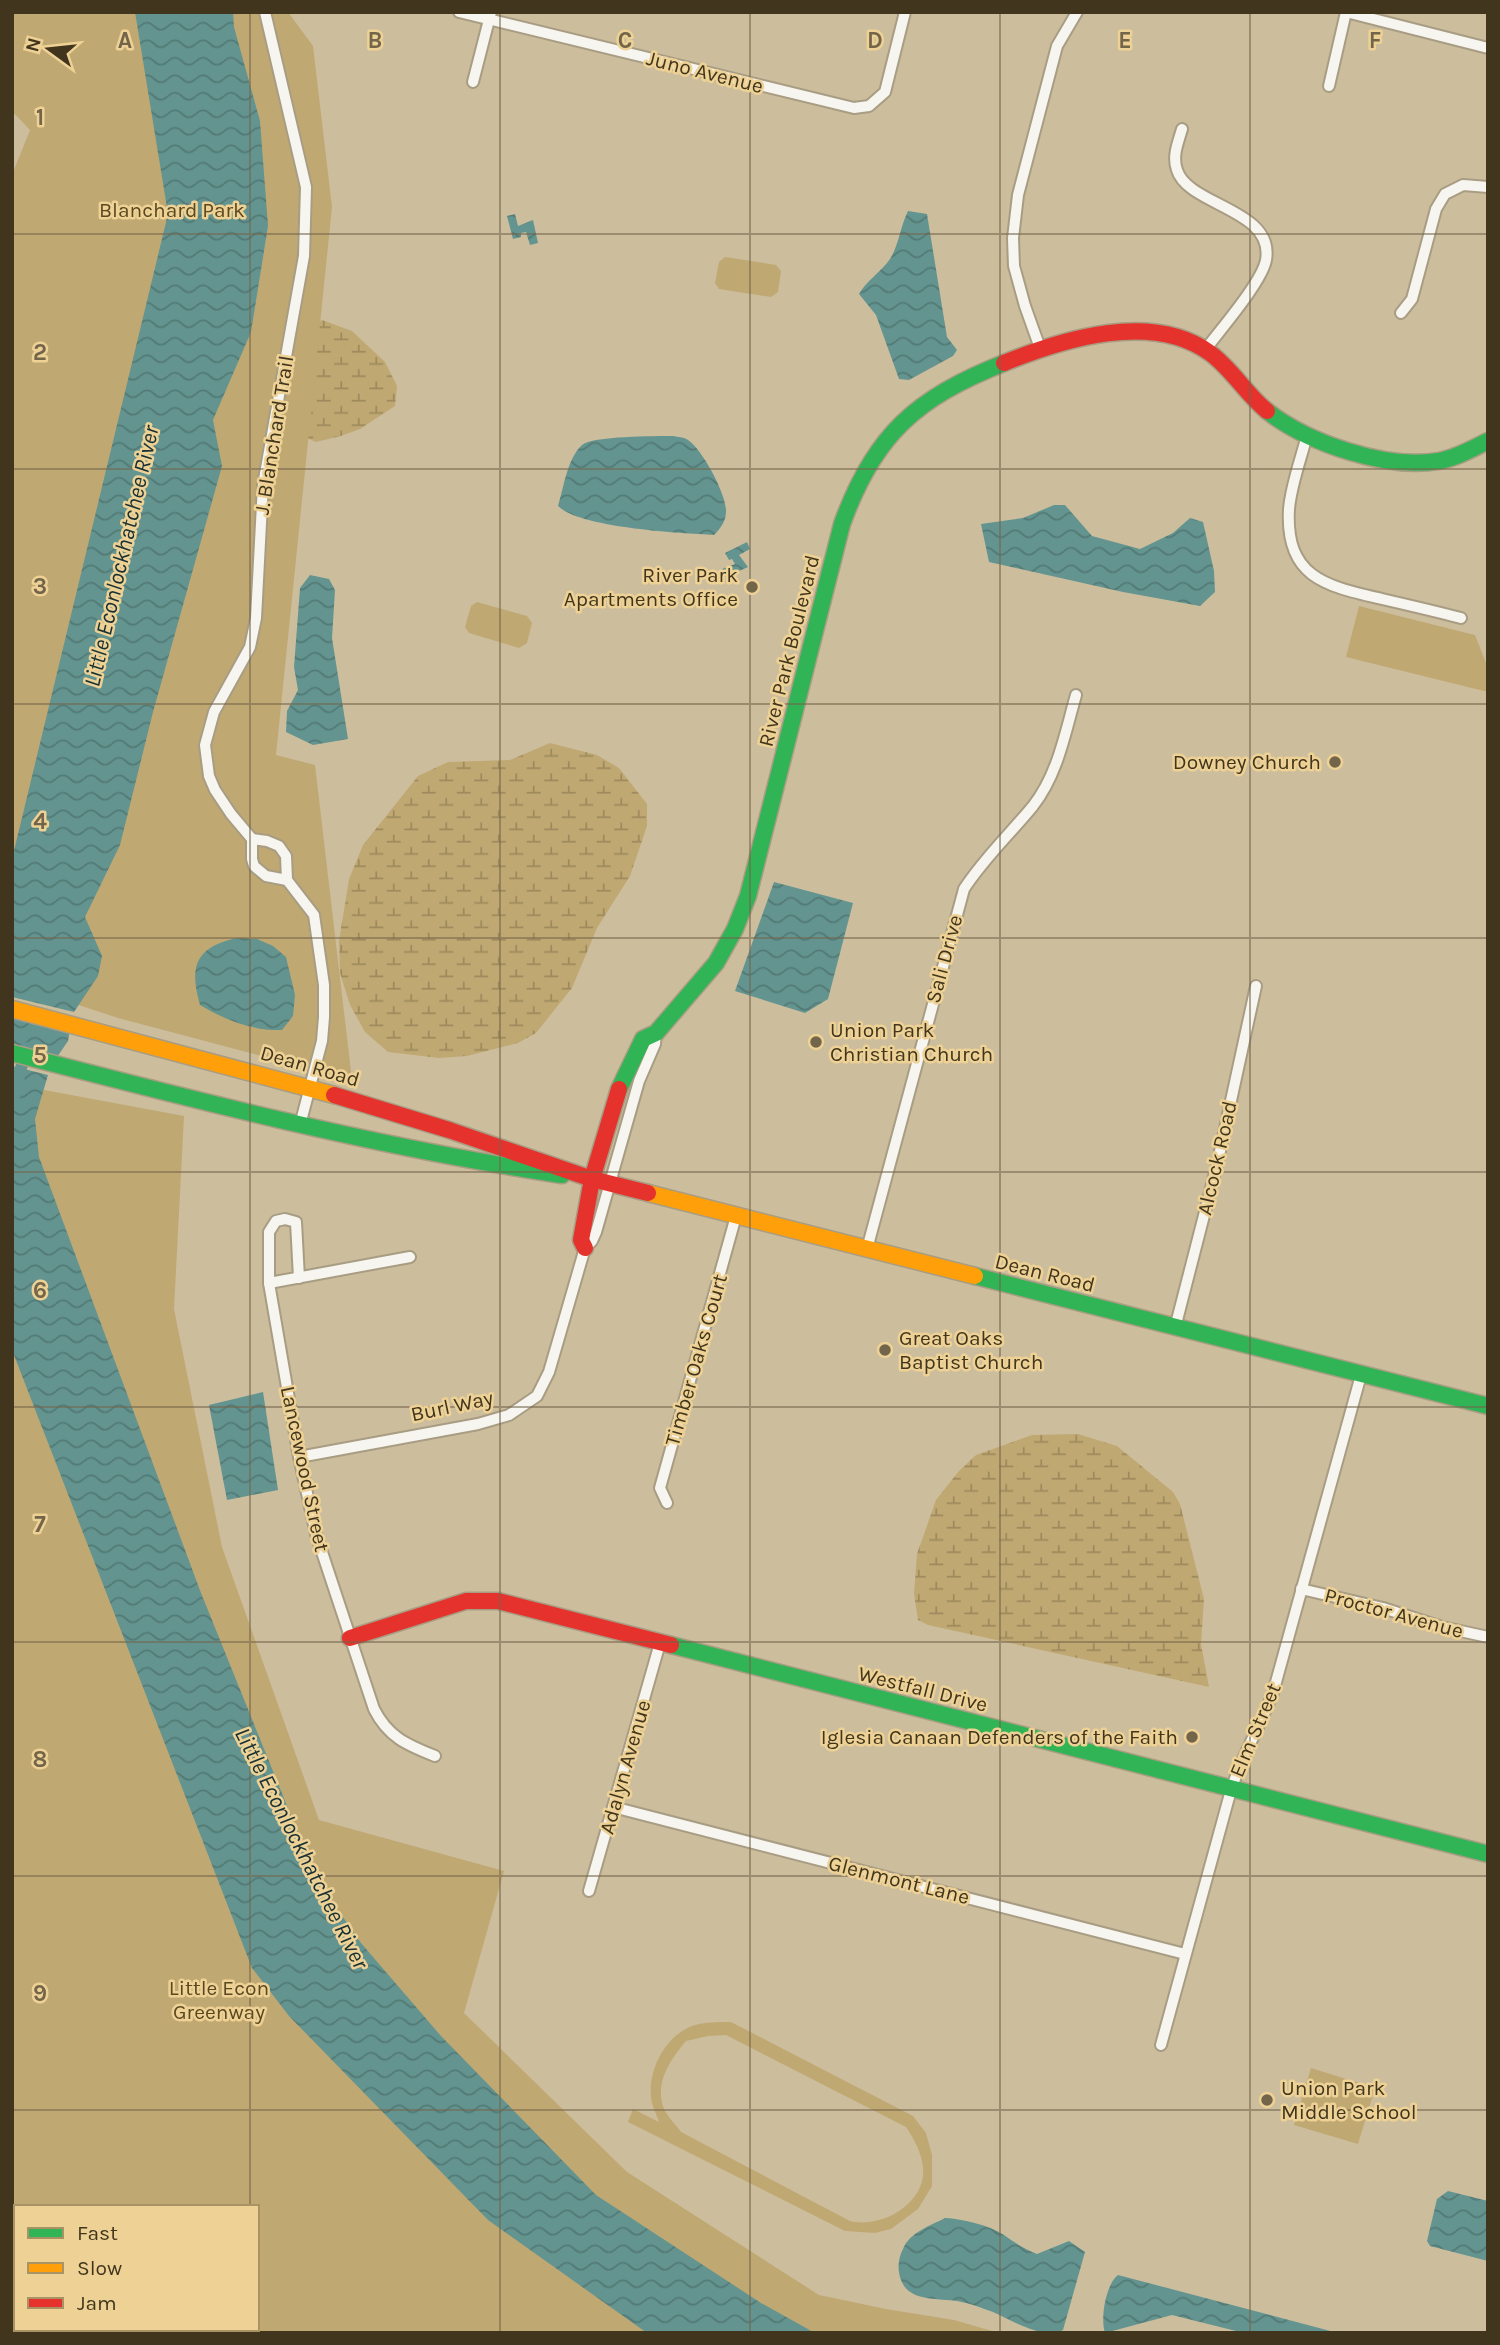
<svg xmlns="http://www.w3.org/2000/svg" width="1500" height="2345" viewBox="0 0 1500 2345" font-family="Karla,sans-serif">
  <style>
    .wetland { fill: url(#wetland-marsh) }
    .green { fill: #c0a872; fill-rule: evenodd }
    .water { fill: url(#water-waves) }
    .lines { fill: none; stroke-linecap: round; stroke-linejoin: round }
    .canal { stroke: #639490; stroke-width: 12 }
    .street-casing { stroke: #a89d83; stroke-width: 14 }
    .fast-casing { stroke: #a89d83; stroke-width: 19 }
    .slow-casing { stroke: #a89d83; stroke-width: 19 }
    .jam-casing { stroke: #a89d83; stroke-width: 19 }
    .street { stroke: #f7f5f0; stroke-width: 10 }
    .fast { stroke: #30b455; stroke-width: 16 }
    .slow { stroke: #ff9f0a; stroke-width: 16 }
    .jam { stroke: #e5322d; stroke-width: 16 }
    .grid { fill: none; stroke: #72654a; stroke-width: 2; stroke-opacity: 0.55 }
    .poi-dot { fill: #72654a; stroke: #eed195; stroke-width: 2.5 }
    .labels { text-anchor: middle; stroke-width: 5; stroke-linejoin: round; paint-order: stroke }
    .street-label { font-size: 21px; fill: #41361d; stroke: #eed195 }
    .park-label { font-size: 21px; fill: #5a4820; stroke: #eed195 }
    .poi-label { font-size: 21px; fill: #41361d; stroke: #eed195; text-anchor: end }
    .water-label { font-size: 23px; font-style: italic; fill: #183134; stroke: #eed195 }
    .grid-label { font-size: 23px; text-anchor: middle; font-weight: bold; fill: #72654a; stroke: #eed195; stroke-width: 5; stroke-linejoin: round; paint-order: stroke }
  </style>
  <defs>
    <pattern id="wetland-marsh" width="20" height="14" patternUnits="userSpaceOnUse" patternTransform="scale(1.75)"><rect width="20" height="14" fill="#c0a872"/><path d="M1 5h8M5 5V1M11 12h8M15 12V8" fill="none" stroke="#9e8a5d"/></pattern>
    <pattern id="water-waves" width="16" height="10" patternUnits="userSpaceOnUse" patternTransform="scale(1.75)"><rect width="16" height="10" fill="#639490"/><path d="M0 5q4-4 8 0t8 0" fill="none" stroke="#537a75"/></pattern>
  </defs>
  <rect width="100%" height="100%" fill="#ccbd9d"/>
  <g class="wetland">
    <polygon points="322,320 352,331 385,362 397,386 395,406 360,429 341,436 316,442 302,436 316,324"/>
    <polygon points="550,743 597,755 619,768 647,804 647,826 630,876 597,928 572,988 536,1033 518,1043 467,1056 439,1058 388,1052 365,1032 350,1005 340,973 339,941 349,879 363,845 418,776 448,762 510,760"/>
    <polygon points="1078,1434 1117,1446 1173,1492 1180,1504 1204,1599 1201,1644 1209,1687 928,1625 918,1620 914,1594 917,1554 936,1500 959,1471 976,1455 1032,1435"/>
  </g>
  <g class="green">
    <polygon points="12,12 288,12 313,46 332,207 276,755 315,765 352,1080 118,1018 12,983 12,175 30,130 12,111"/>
    <polygon points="725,257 776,265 781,271 778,292 771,297 719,289 715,283 719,262"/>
    <polygon points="477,602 527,616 532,623 527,643 519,648 469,633 465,627 471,606"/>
    <polygon points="1359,606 1475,635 1488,668 1488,692 1346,657"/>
    <polygon points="12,1084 184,1116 174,1309 222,1547 319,1820 504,1871 464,2013 627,2172 819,2295 886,2309 954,2320 999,2333 65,2333 58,2329 257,2329 257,2207 16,2207 16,2310 12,2309"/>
    <path d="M731,2022L913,2116L926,2133L932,2155V2186L918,2209L891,2229L875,2233L845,2231L628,2122L633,2109L659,2122C656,2113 651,2104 651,2096C648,2067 669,2030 699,2024C709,2022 721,2022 731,2022ZM726,2035L906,2127C914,2139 921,2151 923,2167C927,2203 881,2229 850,2221L681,2132C676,2125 668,2117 664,2109C654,2083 670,2060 686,2041L708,2036Z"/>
    <polygon points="1311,2068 1375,2088 1358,2144 1294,2125"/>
  </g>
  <g class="water">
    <polygon points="135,12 233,12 234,27 260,121 268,226 251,332 213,420 222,466 153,712 120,845 85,917 102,956 98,976 74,1012 12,997 12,859 168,214"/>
    <path d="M908,211L927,214L947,337L957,350L953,356L909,380L899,379L876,315L859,294C867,280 881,272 890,259C899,245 900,227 908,211Z"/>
    <polygon points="515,214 518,226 533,220 538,243 530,245 526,232 521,233 521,237 513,239 507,216"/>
    <path d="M673,436C678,437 684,437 688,440C702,449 727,495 726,512C726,521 720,529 714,535C680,533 580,528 558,506C564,487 567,459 582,445C592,436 656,436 673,436Z"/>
    <polygon points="1054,505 1065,505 1092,536 1140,549 1173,533 1190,518 1203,522 1214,571 1215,592 1200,606 1123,592 989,562 981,524 1023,518"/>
    <polygon points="747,542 750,549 739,555 748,567 726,577 722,569 735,564 732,559 729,560 725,553"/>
    <polygon points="310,575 329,579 335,590 332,638 348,739 313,745 286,732 287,711 298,690 294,667 300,588"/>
    <polygon points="774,882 853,903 828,999 805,1013 735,991"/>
    <path d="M236,938L257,939L273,946L286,957L295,995L293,1016L282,1030C253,1031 225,1020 200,1005C189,966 195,948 236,938Z"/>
    <polygon points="12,1009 71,1024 68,1041 53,1063 12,1053"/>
    <polygon points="12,1066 48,1075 35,1119 39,1157 201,1593 317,1880 361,1943 441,2036 596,2195 761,2303 815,2333 647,2333 488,2220 289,2016 252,1968 12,1350"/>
    <polygon points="263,1392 278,1490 227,1500 209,1405"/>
    <polygon points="1448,2191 1488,2201 1488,2261 1430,2246 1427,2241 1437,2199"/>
    <path d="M945,2218C963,2219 989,2225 1004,2235C1015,2243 1024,2249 1037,2254L1069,2241L1085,2252L1063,2330C1045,2341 1011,2320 993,2312C982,2308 969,2303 957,2301C938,2298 909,2302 901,2280C897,2269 898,2259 903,2249C910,2232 930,2226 945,2218Z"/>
    <path d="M1118,2275L1338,2333H1244L1172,2315L1105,2333C1100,2318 1106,2284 1118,2275Z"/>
  </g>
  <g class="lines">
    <polyline class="canal" points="12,1105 26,1048"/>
    <g class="street-casing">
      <g id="street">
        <polyline points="265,12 306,187 304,256 263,485 256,618 250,647 214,712 205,745 209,776 215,790 231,814 252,839 252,859 254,866 266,876 287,880"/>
        <polyline points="459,12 854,108 869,106 885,92 905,12"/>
        <polyline points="1346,12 1488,48"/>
        <polyline points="473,82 491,12"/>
        <polyline points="1329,86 1346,12"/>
        <path d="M1182,129C1178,143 1172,156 1177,170C1188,206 1275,209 1266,260C1262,282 1220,330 1206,349"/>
        <polyline points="1401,313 1412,299 1436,209 1445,194 1463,185 1488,187"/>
        <polyline points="1040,348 1025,306 1014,266 1013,238 1018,195 1057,46 1077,12"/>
        <path d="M1307,435C1301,459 1291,485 1289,509C1285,578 1326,586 1382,599C1408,605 1434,611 1461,618"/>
        <polyline points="252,839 267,841 279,846 286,856 287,880 314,915 324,985 324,1017 322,1041 300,1125"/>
        <path d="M867,1249L964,889C984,858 1010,834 1033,806C1058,774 1065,733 1076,695"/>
        <path d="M299,1278L296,1222L285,1219L276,1221L269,1232V1283L299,1457L316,1534L374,1709C388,1737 407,1745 435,1756"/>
        <polyline points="269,1283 410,1257"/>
        <polyline points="1175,1328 1217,1165 1256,986"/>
        <polyline points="299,1457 478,1424 509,1415 537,1396 549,1372 585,1248 592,1241 596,1232 639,1081 655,1044 656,1033"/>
        <polyline points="667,1503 660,1488 736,1216"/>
        <polyline points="1301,1589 1383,1608 1442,1627 1488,1637"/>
        <polyline points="613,1807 1185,1954"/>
        <polyline points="589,1891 660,1643"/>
        <path d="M1161,2045L1231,1790C1242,1756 1260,1726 1273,1693L1361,1375"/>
      </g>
    </g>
    <g class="fast-casing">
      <g id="fast">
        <path d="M1267,411C1308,443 1386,470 1439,461C1456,458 1472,449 1488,441"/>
        <path d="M12,1053C194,1100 376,1147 562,1175"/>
        <path d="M619,1089L643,1039L656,1033L716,963L735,929L748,896L842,524C874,435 916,398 1004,363"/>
        <polyline points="975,1276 1488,1406"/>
        <polyline points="671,1645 1488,1854"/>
      </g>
    </g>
    <g class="slow-casing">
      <g id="slow">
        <polyline points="12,1009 334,1095"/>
        <polyline points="648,1193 975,1276"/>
      </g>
    </g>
    <g class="jam-casing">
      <g id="jam">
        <path d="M1004,363C1063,339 1152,311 1210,353C1232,369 1246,394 1267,411"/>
        <polyline points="334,1095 449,1130 592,1179 648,1193"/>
        <polyline points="585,1248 581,1240 592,1179 619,1089"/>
        <polyline points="350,1638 466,1601 498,1601 671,1645"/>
      </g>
    </g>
    <use href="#street" class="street"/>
    <use href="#fast" class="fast"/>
    <use href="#slow" class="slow"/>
    <use href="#jam" class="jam"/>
  </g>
  <path class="grid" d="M250,12V2207M500,12V2333M750,12V2333M1000,12V2333M1250,12V2333M12,234H1488M12,469H1488M12,704H1488M12,938H1488M12,1172H1488M12,1407H1488M12,1642H1488M12,1876H1488M12,2110H1488M250,2329V2333"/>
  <g class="poi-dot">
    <circle cx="752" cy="587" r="7"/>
    <circle cx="1335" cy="762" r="7"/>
    <circle cx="816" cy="1042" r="7"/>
    <circle cx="885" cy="1350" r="7"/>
    <circle cx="1192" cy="1737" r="7"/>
    <circle cx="1267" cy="2100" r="7"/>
  </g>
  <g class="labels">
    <g class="street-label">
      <text transform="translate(705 72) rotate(14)" y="7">Juno Avenue</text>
      <text transform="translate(274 435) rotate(-81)" y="7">J. Blanchard Trail</text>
      <text transform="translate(789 651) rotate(-76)" y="7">River Park Boulevard</text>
      <text transform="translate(944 959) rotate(-75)" y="7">Sali Drive</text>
      <text transform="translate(310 1066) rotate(16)" y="7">Dean Road</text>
      <text transform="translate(1217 1158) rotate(-77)" y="7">Alcock Road</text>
      <text transform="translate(1045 1273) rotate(14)" y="7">Dean Road</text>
      <text transform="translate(696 1360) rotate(-74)" y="7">Timber Oaks Court</text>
      <text transform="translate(452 1406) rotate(-12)" y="7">Burl Way</text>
      <text transform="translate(305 1469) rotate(78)" y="7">Lancewood Street</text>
      <text transform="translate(1394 1613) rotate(15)" y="7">Proctor Avenue</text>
      <text transform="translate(923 1689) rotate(14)" y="7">Westfall Drive</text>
      <text transform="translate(1255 1730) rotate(-67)" y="7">Elm Street</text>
      <text transform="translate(625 1767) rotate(-74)" y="7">Adalyn Avenue</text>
      <text transform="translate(899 1880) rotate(14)" y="7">Glenmont Lane</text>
    </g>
    <g class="park-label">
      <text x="172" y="217">Blanchard Park</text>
      <text x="219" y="1995">Little Econ<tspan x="219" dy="24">Greenway</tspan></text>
    </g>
    <g class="poi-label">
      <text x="738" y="582">River Park<tspan x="738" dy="24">Apartments Office</tspan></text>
      <text x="1321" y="769">Downey Church</text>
      <text x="830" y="1037" text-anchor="start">Union Park<tspan x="830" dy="24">Christian Church</tspan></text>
      <text x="899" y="1345" text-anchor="start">Great Oaks<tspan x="899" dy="24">Baptist Church</tspan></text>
      <text x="1178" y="1744">Iglesia Canaan Defenders of the Faith</text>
      <text x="1281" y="2095" text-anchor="start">Union Park<tspan x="1281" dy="24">Middle School</tspan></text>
    </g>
    <g class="water-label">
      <text transform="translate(121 556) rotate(-77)" y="8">Little Econlockhatchee River</text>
      <text transform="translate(302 1848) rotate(63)" y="8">Little Econlockhatchee River</text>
    </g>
  </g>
  <g class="grid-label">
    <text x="125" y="48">A</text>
    <text x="375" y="48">B</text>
    <text x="625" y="48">C</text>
    <text x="875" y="48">D</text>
    <text x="1125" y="48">E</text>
    <text x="1375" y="48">F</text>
    <text x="40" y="125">1</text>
    <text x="40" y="360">2</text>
    <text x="40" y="594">3</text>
    <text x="40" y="829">4</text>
    <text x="40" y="1063">5</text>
    <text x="40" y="1298">6</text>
    <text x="40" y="1532">7</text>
    <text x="40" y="1767">8</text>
    <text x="40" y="2001">9</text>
  </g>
  <rect width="1500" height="2345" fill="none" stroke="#41361d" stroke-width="28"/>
  <rect x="14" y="2205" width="245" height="126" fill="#eed195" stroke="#a99365" stroke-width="2"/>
  <rect x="28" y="2228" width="35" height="10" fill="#30b455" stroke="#a99365" stroke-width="2"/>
  <text x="77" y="2240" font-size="21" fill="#41361d">Fast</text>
  <rect x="28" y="2263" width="35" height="10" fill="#ff9f0a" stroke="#a99365" stroke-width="2"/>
  <text x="77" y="2275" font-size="21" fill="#41361d">Slow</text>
  <rect x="28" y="2298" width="35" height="10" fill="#e5322d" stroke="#a99365" stroke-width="2"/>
  <text x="77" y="2310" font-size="21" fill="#41361d">Jam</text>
  <g transform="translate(49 49) rotate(285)" stroke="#eed195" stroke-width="5" paint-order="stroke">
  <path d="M0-5L12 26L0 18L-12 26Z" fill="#41361d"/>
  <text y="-10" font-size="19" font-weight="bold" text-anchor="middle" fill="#41361d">N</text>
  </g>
</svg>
